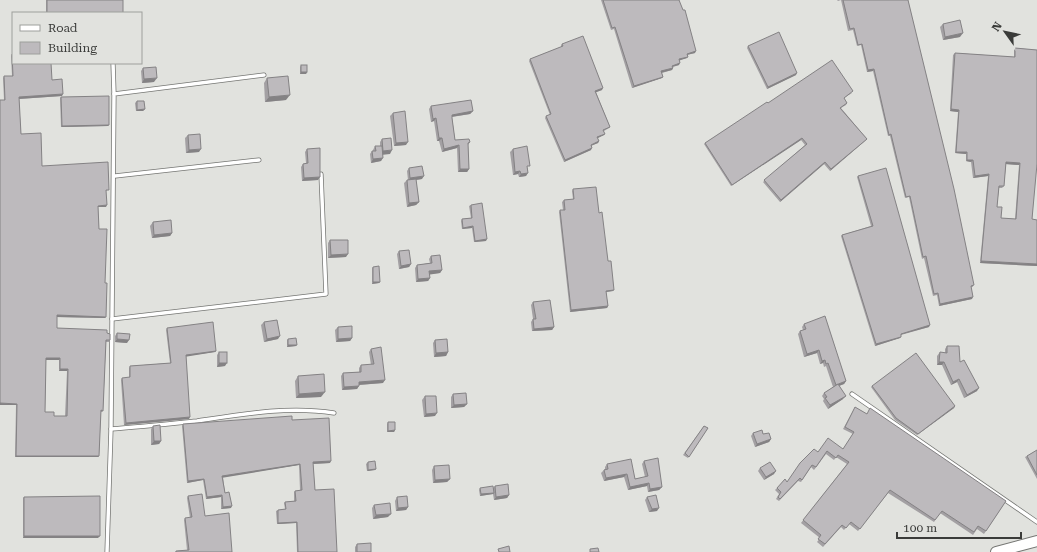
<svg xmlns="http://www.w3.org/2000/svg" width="1037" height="552" viewBox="0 0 1037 552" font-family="'Roboto Serif',serif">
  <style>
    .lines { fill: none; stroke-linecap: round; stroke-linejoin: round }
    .service-casing { stroke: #757673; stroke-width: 5 }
    .secondary-casing { stroke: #757673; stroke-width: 12 }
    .service { stroke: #fff; stroke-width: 3.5 }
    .secondary { stroke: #fff; stroke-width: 10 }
    .wall { fill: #a3a0a3; fill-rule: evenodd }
    .shaded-wall { fill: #848284 }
    .building { fill: #bdbabd; stroke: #848284; fill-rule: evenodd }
  </style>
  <rect width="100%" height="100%" fill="#e1e2de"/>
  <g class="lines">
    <g class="service-casing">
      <g id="service">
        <polyline points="113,63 114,94"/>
        <polyline points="115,176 259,160"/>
        <polyline points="112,319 326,294 321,174"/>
        <polyline points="852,394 1037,522"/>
        <path d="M111,429C140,427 168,424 197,421C243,414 288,406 334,413"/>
        <polyline points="107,552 111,429 114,94 264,75"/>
      </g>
    </g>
    <g class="secondary-casing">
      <polyline id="secondary" points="996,552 1037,541"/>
    </g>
    <use href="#service" class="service"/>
    <use href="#secondary" class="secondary"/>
  </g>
  <g class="wall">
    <rect x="46" y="0" width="77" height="13"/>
    <polygon points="601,0 679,0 695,53 687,55 687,58 679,60 679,65 673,67 673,68 672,70 662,73 663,77 662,78 632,88 614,29 611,30"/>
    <polygon points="837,0 908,0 973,287 971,287 972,299 939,306 937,295 933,296 924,258 922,259 909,197 905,198 890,136 888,136 873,71 867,72 861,45 857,46 853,30 848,31 841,0 838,1"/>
    <polygon points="943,24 960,37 943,40 940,27"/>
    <polygon points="562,44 602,90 596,92 610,127 609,128 604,131 604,135 597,138 599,141 598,143 591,146 591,150 564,162 545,118 546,116 550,115 529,61 530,59 561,47 561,45"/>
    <polygon points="748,46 796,75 767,89 747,48"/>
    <path d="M1015,48L1037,50V166H1036L1032,219L1037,220V266L980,263L988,176L973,178L971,162L966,161V154L955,153L958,112L950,111L953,55L955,53L1014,57V50ZM1006,164L1019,165L1015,219L1001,218L997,207L999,188H1002L1004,186Z"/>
    <path d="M12,54L52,80L62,96L19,99L21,134L42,166L108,191H106V207H98L99,229L105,283V318L57,317V328L107,333L110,340L109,342H106L103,411L102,412H101L99,456L98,457H15L16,405H0V100H4L3,78L4,76H12L11,56ZM46,360H59V371H67L65,416H54L45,412Z"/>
    <polygon points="301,65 307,72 306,74 300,74 300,67"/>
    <polygon points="143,68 154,82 142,83 141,71"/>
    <polygon points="267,78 286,100 265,102 264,83"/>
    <polygon points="852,93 844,98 847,103 846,105 841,108 867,139 830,171 824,164 780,202 763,182 805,145 801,140 731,186 704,144 705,143 768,103"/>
    <polygon points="61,97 108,126 61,127 60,98"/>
    <polygon points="137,101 145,109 143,111 136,111 135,103"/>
    <polygon points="431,106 473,111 470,114 452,117 455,140 470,142 468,145 469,169 467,172 458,172 457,148 442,152 439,141 437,141 434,121 431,122 429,109"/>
    <polygon points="393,113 406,145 394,146 390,116"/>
    <polygon points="188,135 199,152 186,153 185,138"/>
    <polygon points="382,139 390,154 383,154 381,161 371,163 370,154 372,151 373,151 373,150 375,146 380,146 380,142"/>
    <polygon points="307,149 318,180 302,181 301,167 303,164 306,163 305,152"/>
    <polygon points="513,149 528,169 526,176 519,177 518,174 513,175 510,152"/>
    <polygon points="409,168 422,179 416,180 419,202 416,205 407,207 404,183 407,180 408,180 407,171"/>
    <polygon points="858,176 929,327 901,335 900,338 875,346 841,236 842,235 871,226 857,177"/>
    <polygon points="573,189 599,213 613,291 606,292 608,306 607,308 570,312 559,212 560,210 563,210 562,202 564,200 573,199 572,191"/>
    <polygon points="471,205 486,241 474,242 472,228 462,229 461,221 462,219 471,218 469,206"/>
    <polygon points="153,222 172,233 170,236 152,238 150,226"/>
    <polygon points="330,240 346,257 328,258 328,243"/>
    <polygon points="399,251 411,264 409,267 399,269 397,254"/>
    <polygon points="431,256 442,270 440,273 430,274 430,278 428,281 416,282 415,268 417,265 430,263 429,259"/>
    <polygon points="373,267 380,282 379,283 372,284 372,268"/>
    <polygon points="533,302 554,327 552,330 532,331 531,322 533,319 531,305"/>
    <polygon points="264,322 278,339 264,342 261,325"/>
    <polygon points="804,324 846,381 844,384 839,386 843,399 828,409 823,401 824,399 822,396 824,393 833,387 826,366 824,367 823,363 820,364 817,353 804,357 798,334 800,331 803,330 802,327"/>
    <polygon points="338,327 352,338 350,341 336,342 335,330"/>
    <polygon points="167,328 216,351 215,352 186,356 189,419 124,425 121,380 122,378 129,378 129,368 130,366 170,363 166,330"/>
    <polygon points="117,333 127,343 115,342 115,336"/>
    <polygon points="288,339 296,346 287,347 287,340"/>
    <polygon points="435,340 448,352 446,356 434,357 433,343"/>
    <polygon points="947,346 960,362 977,391 964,398 957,382 951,385 942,365 937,365 937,356 940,352 945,353 945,349"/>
    <polygon points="371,349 383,383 359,385 357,389 342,390 341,376 343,373 359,372 359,368 361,365 371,365 369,352"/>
    <polygon points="219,352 225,366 217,367 217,355"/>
    <polygon points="298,376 321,397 296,398 295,381"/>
    <polygon points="872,386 955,406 954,408 917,435 895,420 871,387"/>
    <polygon points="453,394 467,404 464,407 451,408 451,397"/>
    <polygon points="425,396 435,416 424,417 422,400"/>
    <polygon points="855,407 1006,501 984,534 977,529 973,535 940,513 934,522 888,493 858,531 849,524 844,530 841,527 823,547 817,542 820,538 801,523 847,464 836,457 834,460 826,454 814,470 811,467 801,482 798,481 779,501 776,499 779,494 775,490 777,488 787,482 818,452 843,449 853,434 843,429"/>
    <polygon points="292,420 330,463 313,464 315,490 337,552 297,552 296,523 277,524 276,511 278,510 285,509 284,503 285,502 294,501 294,492 295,491 300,490 299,465 223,477 225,493 231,508 221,509 221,497 206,499 203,480 187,483 182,426 183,424"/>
    <polygon points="388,422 395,430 394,432 387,432 387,424"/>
    <polygon points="153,426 161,441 159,444 151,445 151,429"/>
    <polygon points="704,426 708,428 688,458 683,455"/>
    <polygon points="753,433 763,434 771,439 769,442 755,447 751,436"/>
    <polygon points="1037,450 1037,479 1025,457 1027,456"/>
    <polygon points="644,461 662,487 659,490 648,492 647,486 628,490 624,477 604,481 601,473 605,469 605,467 607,464 635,479 645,477 642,464"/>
    <polygon points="368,462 376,469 375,470 367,471 366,464"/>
    <polygon points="434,466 450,479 447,482 433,483 432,470"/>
    <polygon points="760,468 774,474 764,480 758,471"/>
    <polygon points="495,486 509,495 507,498 494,500 493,494 480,496 479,490 480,488 493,488"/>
    <polygon points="188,496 205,516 232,552 175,552 176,551 187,550 184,520 185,518 190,518 187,498"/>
    <polygon points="24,497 98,538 23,538 23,498"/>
    <polygon points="397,497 408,507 406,510 396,511 395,501"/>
    <polygon points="647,497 657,511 649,512 645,500"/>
    <polygon points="374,505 388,517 373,519 372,508"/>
    <polygon points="357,544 371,552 355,552 355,547"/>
  </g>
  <g class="shaded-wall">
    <polygon points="963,33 960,37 943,40 945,37"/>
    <polygon points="696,51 695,53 686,55 687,54"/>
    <polygon points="688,57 687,58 678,61 679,59"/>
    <polygon points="680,63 679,65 671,67 672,66"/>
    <polygon points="673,68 672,70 660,73 661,71"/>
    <polygon points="874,69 873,71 867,72 868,70"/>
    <polygon points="301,72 307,72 306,74 300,74"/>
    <polygon points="797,73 796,75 767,89 768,87"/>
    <polygon points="663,77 662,78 632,88 634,86"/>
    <polygon points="157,78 154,82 142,83 144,79"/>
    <polygon points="603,88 602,90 594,93 595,91"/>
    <polygon points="63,94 62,96 18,99 19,97"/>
    <polygon points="290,95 286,100 265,102 269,97"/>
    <polygon points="145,109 143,111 136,111 137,110"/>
    <polygon points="951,109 959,110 958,112 950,111"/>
    <polygon points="473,111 470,114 450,117 452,115"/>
    <polygon points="436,118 434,121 431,122 433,119"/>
    <polygon points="109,125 108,126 61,127 62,126"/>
    <polygon points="605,134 604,135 596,139 597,137"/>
    <polygon points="439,138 442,138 439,141 437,141"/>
    <polygon points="802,138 801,140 731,186 732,185"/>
    <polygon points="867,139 866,140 830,171 831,169"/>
    <polygon points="599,141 598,143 590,146 591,145"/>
    <polygon points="408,142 406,145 394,146 396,143"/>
    <polygon points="459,145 457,148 442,152 444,149"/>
    <polygon points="592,148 591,150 564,162 565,160"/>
    <polygon points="201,149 199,152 186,153 189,150"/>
    <polygon points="392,150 390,154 381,155 383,151"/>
    <polygon points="956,152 967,152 966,154 955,153"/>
    <polygon points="383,158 381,161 371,163 373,159"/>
    <polygon points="967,160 973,160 971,162 966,161"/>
    <polygon points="825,162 824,164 780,202 781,200"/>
    <polygon points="1006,162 1020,163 1019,165 1005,164"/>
    <polygon points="460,169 469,169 467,172 458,172"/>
    <polygon points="520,171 518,174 513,175 515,172"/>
    <polygon points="528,173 526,176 519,177 521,174"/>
    <polygon points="989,174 988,176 973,178 975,176"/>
    <polygon points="424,176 422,179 408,181 410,178"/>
    <polygon points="320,177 318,180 302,181 304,178"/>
    <polygon points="419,202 416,205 407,207 409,203"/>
    <polygon points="107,205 106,207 97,207 98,206"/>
    <polygon points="473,226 472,228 462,229 463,228"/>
    <polygon points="172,233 170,236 152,238 154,235"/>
    <polygon points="487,239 486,241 474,242 475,241"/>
    <polygon points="348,254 346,257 328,258 331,255"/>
    <polygon points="981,261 1037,264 1037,266 980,263"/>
    <polygon points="411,264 409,267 399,269 401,266"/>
    <polygon points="442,270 440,273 427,275 429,271"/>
    <polygon points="430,278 428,281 416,282 418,279"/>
    <polygon points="373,282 380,282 379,283 372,284"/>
    <polygon points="614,290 613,291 605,292 606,291"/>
    <polygon points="973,297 972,299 939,306 940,304"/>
    <polygon points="608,306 607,308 570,312 571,310"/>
    <polygon points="57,315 106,317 105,318 56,317"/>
    <polygon points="930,325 929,327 899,335 901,334"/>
    <polygon points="554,327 552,330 532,331 534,329"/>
    <polygon points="280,336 278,339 264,342 267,339"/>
    <polygon points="901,337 900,338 875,346 876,344"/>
    <polygon points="352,338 350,341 336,342 338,339"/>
    <polygon points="117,339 129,340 127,343 115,342"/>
    <polygon points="288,345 297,345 296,346 287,347"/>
    <polygon points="819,350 817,353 804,357 807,354"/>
    <polygon points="216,351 215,352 184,357 186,355"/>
    <polygon points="448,352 446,356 434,357 436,353"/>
    <polygon points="46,358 60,358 59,360 45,360"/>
    <polygon points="825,360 823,363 820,364 822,361"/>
    <polygon points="939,362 944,362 942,365 937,365"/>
    <polygon points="219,363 227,363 225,366 217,367"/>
    <polygon points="60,369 68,369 67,371 59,371"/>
    <polygon points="959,379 957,382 951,385 953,382"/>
    <polygon points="385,380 383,383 357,385 359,382"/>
    <polygon points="846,381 844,384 833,388 836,385"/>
    <polygon points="359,386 357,389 342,390 344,387"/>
    <polygon points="979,388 977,391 964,398 967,395"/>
    <polygon points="325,392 321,397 296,398 299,394"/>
    <polygon points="846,396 843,399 828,409 830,405"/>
    <polygon points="0,403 17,404 16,405 0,405"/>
    <polygon points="467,404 464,407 451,408 454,405"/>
    <polygon points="955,406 954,408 917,435 918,434"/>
    <polygon points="437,413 435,416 424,417 426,414"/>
    <polygon points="190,417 189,419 124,425 126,423"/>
    <polygon points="395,430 394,432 387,432 388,431"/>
    <polygon points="771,439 769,442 755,447 757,444"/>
    <polygon points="154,441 161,441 159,444 151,445"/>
    <polygon points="16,456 99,456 98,457 15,457"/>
    <polygon points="331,461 330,463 312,464 313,462"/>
    <polygon points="300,464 299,465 221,478 222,476"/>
    <polygon points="376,469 375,470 367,471 368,470"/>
    <polygon points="776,471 774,474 764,480 766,477"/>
    <polygon points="627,474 624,477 604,481 606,478"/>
    <polygon points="204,479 203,480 187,483 188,481"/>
    <polygon points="450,479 447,482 433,483 435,480"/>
    <polygon points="649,483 647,486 628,490 630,487"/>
    <polygon points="662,487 659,490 648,492 650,489"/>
    <polygon points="494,493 493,494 480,496 481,494"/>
    <polygon points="222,495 221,497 206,499 207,497"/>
    <polygon points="509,495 507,498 494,500 496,497"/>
    <polygon points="232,506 231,508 221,509 223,507"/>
    <polygon points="408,507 406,510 396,511 398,508"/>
    <polygon points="659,508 657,511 649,512 652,509"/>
    <polygon points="391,514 388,517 373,519 376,515"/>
    <polygon points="297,522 296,523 277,524 278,523"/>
    <polygon points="24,536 100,536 98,538 23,538"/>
  </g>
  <g class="building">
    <rect x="47" y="0" width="76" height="13"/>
    <polygon points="603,0 679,0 683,10 685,10 696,51 687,54 688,57 679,59 680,63 672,66 673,68 661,71 663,77 634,86 615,27 612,28"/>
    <polygon points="843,0 908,0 954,189 974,285 971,286 973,297 940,304 938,293 934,294 926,256 923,257 910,196 906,197 891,134 889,135 874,69 868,70 862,44 858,45 854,28 850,29"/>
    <polygon points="960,20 963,33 945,37 943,24"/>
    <polygon points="779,32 797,73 768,87 748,46"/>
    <polygon points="583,36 603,88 595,91 610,127 603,130 605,134 597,137 599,141 591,145 592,148 565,160 546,116 551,114 530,59 563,46 562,44"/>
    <path d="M1015,48L1037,50V164L1032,219L1037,220V264L981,261L989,174L975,176L973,160H967V152H956L959,110L951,109L955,53L1015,57ZM1006,162L1020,163L1016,219L1001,218L1002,207H997L999,186H1004Z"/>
    <path d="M12,54H13V63H51L52,80L62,79L63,94L19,97L21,134L41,133L42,166L108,162L109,190H106L107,205L98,206L99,229H107L105,283H107L106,317L57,315V328L107,330V333L110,334V340H106L103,411L101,410L99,456H16L17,404L0,403V100H5L4,76H13ZM46,358H60V369H68L67,416H54V412H45Z"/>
    <polygon points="832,60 853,91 844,98 847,103 840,108 867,139 831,169 825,162 781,200 764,180 807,144 802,138 732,185 705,143 767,102 768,103"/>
    <rect x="301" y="65" width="6" height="7"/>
    <polygon points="156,67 157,78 144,79 143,68"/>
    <polygon points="288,76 290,95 269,97 267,78"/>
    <polygon points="109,96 109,125 62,126 61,97"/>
    <polygon points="471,100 473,111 452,115 452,118 455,140 469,139 470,142 468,143 469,169 460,169 459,145 444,149 442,138 439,138 436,118 433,119 431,106"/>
    <polygon points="137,101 144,101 145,109 137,110"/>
    <polygon points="405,111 408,142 396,143 393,113"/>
    <polygon points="200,134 201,149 189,150 188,135"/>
    <polygon points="391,138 392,150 383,151 382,139"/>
    <polygon points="375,146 382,146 383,158 373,159 372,151 376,151"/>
    <polygon points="527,146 530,166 527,166 528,173 521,174 520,171 515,172 513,149"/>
    <polygon points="320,148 320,177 304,178 303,164 308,163 307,149"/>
    <polygon points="422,166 424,176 410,178 409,168"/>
    <polygon points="886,168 930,325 901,334 901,337 876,344 842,235 873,226 858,176"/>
    <polygon points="416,179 419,202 409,203 407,180"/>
    <polygon points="596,187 599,213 602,212 608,261 611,261 614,290 606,291 608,306 571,310 560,210 565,210 564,200 574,199 573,189"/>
    <polygon points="482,203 487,239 475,241 473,226 463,228 462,219 472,218 471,205"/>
    <polygon points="171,220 172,233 154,235 153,222"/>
    <polygon points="330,240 348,240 348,254 331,255"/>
    <polygon points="409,250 411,264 401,266 399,251"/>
    <polygon points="440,255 442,270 429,271 430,278 418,279 417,265 432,263 431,256"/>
    <polygon points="379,266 380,282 373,282 373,267"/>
    <polygon points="550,300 554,327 534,329 533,319 536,319 533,302"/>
    <polygon points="825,316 846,381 836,385 828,363 826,364 825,360 822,361 819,350 807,354 800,331 806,329 804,324"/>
    <polygon points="277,320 280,336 267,339 264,322"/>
    <polygon points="213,322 216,351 186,355 190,417 126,423 122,378 130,377 130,366 171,363 167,328"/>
    <polygon points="352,326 352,338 338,339 338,327"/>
    <polygon points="117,333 130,334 129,340 117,339"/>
    <polygon points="296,338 297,345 288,345 288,339"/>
    <polygon points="447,339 448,352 436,353 435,340"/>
    <polygon points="947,346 959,346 960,362 964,360 979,388 967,395 959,379 953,382 944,362 939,362 940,352 947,353"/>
    <polygon points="381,347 385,380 359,382 359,386 344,387 343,373 361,372 361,365 374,364 371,349"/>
    <rect x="219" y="352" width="8" height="11"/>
    <polygon points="916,353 955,406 918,434 896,418 872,386"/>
    <polygon points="324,374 325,392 299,394 298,376"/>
    <polygon points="838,384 846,396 830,405 825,398 827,397 824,393"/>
    <polygon points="466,393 467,404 454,405 453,394"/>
    <polygon points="425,396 436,396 437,413 426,414"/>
    <polygon points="855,407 867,414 870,408 1006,501 986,531 978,526 974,532 942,511 935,520 890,490 860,529 851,522 846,528 842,525 825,544 818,539 821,535 803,520 849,462 838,455 836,458 827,451 816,467 812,465 802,480 800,478 780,499 778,497 781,492 777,488 785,479 787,482 800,463 814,449 818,452 828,438 843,449 854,432 845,427"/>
    <polygon points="292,416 292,420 329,418 331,461 313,462 315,490 334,489 337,552 298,552 297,522 278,523 278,510 286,509 285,502 296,501 295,491 302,490 300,464 222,476 225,493 229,492 232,506 223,507 222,495 207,497 204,479 188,481 183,424"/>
    <polygon points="388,422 395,422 395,430 388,431"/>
    <polygon points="160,425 161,441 154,441 153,426"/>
    <polygon points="704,426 708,428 689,457 685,453"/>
    <polygon points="762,430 763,434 769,433 771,439 757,444 753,433"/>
    <polygon points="1037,450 1037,475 1027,456"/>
    <polygon points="658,458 662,487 650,489 649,483 630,487 627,474 606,478 604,470 608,469 607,464 631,459 635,479 648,476 644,461"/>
    <polygon points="375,461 376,469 368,470 368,462"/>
    <polygon points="770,462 776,471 766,477 760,468"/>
    <polygon points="449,465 450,479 435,480 434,466"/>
    <polygon points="508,484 509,495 496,497 495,486"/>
    <polygon points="493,486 494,493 481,494 480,488"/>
    <polygon points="202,494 205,516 229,513 232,552 176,552 176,551 189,550 185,518 192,517 188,496"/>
    <polygon points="656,495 659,508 652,509 647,497"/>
    <polygon points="100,496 100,536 24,536 24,497"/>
    <polygon points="407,496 408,507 398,508 397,497"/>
    <polygon points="390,503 391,514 376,515 374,505"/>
    <polygon points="371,543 371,552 357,552 357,544"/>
    <polygon points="509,546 510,552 499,552 498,549"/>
    <polygon points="598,548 599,552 590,552 590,549"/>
  </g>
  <rect x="12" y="12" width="130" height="52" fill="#e1e2de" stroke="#9e9f9c"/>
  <rect x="20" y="25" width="20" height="6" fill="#ffffff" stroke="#9e9f9c"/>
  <text x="48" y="32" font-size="12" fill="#3a3b39">Road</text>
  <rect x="20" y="42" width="20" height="12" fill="#bdbabd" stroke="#9e9f9c"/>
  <text x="48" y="52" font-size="12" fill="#3a3b39">Building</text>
  <g transform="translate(1005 32) rotate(303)" stroke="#e1e2de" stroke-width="3" paint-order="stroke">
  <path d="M0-3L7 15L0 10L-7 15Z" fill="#3a3b39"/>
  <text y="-6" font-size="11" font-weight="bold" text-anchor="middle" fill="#3a3b39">N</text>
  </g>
  <path d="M897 532v6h124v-6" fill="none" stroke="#3a3b39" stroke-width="2"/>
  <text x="903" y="532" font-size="12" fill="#3a3b39" stroke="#e1e2de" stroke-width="3" paint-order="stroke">100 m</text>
</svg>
